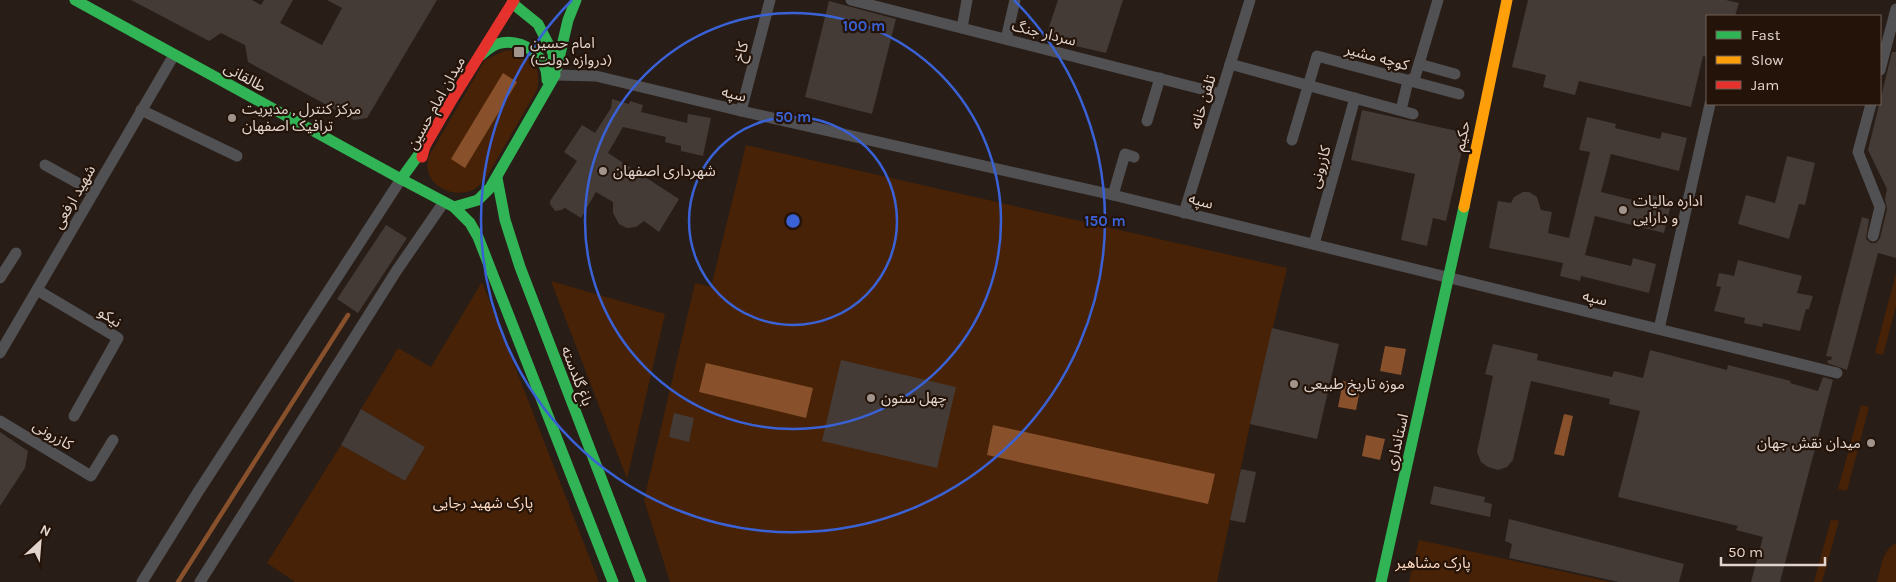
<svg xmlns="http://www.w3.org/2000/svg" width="1896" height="582" viewBox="0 0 1896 582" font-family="Karla,'Noto Sans Arabic',sans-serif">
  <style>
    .green { fill: #472206 }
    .water { fill: #88512c }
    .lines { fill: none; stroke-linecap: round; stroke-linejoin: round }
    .stream { stroke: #88512c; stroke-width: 4.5 }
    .building { fill: #443b36 }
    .street { stroke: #515052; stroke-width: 11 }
    .fast { stroke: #30b455; stroke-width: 11 }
    .slow { stroke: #ff9f0a; stroke-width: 11 }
    .jam { stroke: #e5322d; stroke-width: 11 }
    .ring { fill: none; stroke: #3a62d6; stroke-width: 2.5 }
    .poi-dot { fill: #a0948d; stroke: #241308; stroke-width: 2 }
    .labels { text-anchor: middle; stroke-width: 4.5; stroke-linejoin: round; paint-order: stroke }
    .street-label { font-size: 15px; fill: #e1d4cd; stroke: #241308 }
    .poi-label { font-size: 15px; fill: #e1d4cd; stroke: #241308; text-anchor: start }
    .park-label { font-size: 15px; fill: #fcd8c2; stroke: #241308 }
    .centre { fill: #3a62d6; stroke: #241308; stroke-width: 2.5 }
    .ring-label { font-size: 15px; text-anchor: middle; font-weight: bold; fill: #3a62d6; stroke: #241308; stroke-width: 4.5; stroke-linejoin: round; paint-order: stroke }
  </style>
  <rect width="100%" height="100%" fill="#281d17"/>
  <g class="green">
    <path d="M513,50C534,57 542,69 537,90L485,180C481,183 477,188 473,190C453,199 423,185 428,160C428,156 431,152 433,149L485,60L504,51Z"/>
    <polygon points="746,145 1287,268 1250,424 1217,582 670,582 644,500 695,283 711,287"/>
    <polygon points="1896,273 1896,306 1883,355 1875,353"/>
    <polygon points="551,281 665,314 627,479"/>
    <polygon points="482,282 599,582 295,582 267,563 341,445 405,481 425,447 361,409 398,348 431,367"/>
    <polygon points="1861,405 1869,407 1847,491 1838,489"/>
    <polygon points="1831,519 1839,521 1822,582 1814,582"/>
    <polygon points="1419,540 1611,582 1409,582"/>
    <path d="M1896,543V582H1877C1881,568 1882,550 1896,543Z"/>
  </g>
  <g class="water">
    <polygon points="503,73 517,82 465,168 451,159"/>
    <polygon points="1385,346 1406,349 1401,375 1380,371"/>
    <polygon points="706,363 813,388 806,418 699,392"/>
    <polygon points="1343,381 1361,385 1356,410 1338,407"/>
    <polygon points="1564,414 1573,416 1564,456 1554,454"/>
    <polygon points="993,425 1215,474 1208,504 987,455"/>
    <polygon points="1366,435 1385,439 1380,460 1362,456"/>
  </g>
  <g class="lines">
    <polyline class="stream" points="178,582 348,315"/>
  </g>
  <g class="building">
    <polygon points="131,0 252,0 261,5 264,0 293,0 280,23 322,45 342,8 327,0 437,0 367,118 354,120 248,62 245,45 221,33 209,41"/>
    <polygon points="1058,0 1123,0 1106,53 1045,39"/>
    <polygon points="1528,0 1726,0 1739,3 1735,16 1707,16 1707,57 1703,56 1691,107 1579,81 1575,95 1543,87 1546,75 1512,67"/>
    <polygon points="829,1 896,19 872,114 805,97"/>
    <polygon points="1892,52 1896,52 1896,258 1878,253 1847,370 1827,363 1828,360 1831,360 1832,357 1826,356 1862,217 1869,219 1866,239 1871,243 1876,243 1880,238 1887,209 1885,199 1887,189 1868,150"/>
    <polygon points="612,99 629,104 630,101 643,105 641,112 687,123 688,114 711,118 703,156 681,151 681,146 665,142 666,137 623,127 608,153 679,199 659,232 644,221 636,227 627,228 619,224 613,213 613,202 596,192 581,218 565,208 561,210 555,211 550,204 550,201 577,161 564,152 582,125 595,133 611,108"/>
    <polygon points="1362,110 1466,133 1446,221 1433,218 1427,246 1401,240 1415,174 1351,160"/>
    <polygon points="1587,117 1616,124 1615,128 1660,139 1662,132 1687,138 1679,171 1611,154 1601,192 1645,203 1647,194 1672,200 1664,233 1595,216 1585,255 1631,266 1633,258 1656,264 1649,293 1581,276 1580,281 1560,276 1563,263 1489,248 1498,201 1511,203 1514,197 1523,192 1529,192 1537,197 1541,210 1552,212 1548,233 1569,238 1590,152 1579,150"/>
    <polygon points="1787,156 1815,163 1805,205 1799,204 1789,239 1738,224 1746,195 1775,203"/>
    <polygon points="386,225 407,238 358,313 337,299"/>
    <polygon points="1738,260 1802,276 1797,293 1813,296 1809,309 1806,309 1800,331 1763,323 1762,327 1744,323 1745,318 1714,311 1721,287 1716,286 1719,273 1734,276"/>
    <polygon points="1272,328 1339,344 1317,439 1250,424"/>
    <polygon points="1493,344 1538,354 1537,360 1612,377 1614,371 1643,378 1650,350 1727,370 1728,365 1791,381 1790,383 1818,391 1823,377 1833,380 1780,582 1751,582 1763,537 1736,530 1738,526 1618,497 1640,411 1609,404 1610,399 1531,381 1513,460 1507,467 1498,470 1488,467 1481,462 1477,452 1493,376 1485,374"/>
    <polygon points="841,360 956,387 937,468 822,441"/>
    <polygon points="361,409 425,447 405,481 341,445"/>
    <polygon points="674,413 694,418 689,442 669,437"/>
    <polygon points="0,432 28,451 25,468 0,506"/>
    <polygon points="1241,469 1256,472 1245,523 1230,520"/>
    <polygon points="1434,486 1485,497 1484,502 1492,504 1490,517 1430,504"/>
    <polygon points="1509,519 1684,564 1679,582 1619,582 1509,558 1512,544 1505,541"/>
  </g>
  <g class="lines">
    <g class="street">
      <polyline points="851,0 1221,94"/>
      <polyline points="962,28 967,0"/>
      <polyline points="1006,39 1015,0"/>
      <polyline points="1230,64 1413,114"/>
      <polyline points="1419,64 1455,74"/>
      <polyline points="1880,70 1896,9"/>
      <polyline points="555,75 596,76 741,111 1113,195 1837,373"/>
      <polyline points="1871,104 1858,152 1880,207 1873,236"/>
      <polyline points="141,110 237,156"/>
      <polyline points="1401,110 1408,81 1415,77 1438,0"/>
      <polyline points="741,111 770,0"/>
      <polyline points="1147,121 1160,78"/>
      <polyline points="1292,140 1317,56 1459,94"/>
      <polyline points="45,165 94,192"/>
      <polyline points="1113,195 1125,154 1134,157"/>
      <polyline points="1184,213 1250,0"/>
      <polyline points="1314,244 1355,98"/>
      <polyline points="0,278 16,253"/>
      <polyline points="37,290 118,338 74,416"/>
      <polyline points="1659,329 1710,104"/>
      <polyline points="0,353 174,55"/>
      <polyline points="0,421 91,476 113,440"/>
      <polyline points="142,582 198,492 401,179"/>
      <polyline points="200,582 397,270 444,202"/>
    </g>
    <g class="fast">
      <polyline points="75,0 401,179"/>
      <path d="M481,55C487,50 493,44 501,43C524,39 548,57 547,80"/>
      <polyline points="557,67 568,20 576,0"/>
      <polyline points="425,146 401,179 454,207 478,200 490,188 555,75 553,53 538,24 512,3"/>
      <polyline points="497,178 505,220 520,267 641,582"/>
      <polyline points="454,207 470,223 478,237 613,582"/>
      <polyline points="1381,582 1464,207"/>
    </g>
    <polyline class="slow" points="1464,207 1507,0"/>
    <polyline class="jam" points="422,157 425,146 453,98 514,0"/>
  </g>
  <g class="ring">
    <circle cx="793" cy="221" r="104"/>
    <circle cx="793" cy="221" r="208"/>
    <path d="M1014 0A312 312 0 1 1 572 0"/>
  </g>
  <g class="poi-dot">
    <rect x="513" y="46" width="12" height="12" rx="2.5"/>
    <circle cx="232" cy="118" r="5"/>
    <circle cx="603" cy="171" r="5"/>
    <circle cx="1623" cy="210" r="5"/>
    <circle cx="1294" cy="384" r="5"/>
    <circle cx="871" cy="398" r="5"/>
    <circle cx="1871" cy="443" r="5"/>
  </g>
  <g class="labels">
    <g class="street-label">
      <text transform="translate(1044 33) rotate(14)" y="5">سردار جنگ</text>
      <text transform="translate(741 52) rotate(-75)" y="5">کاخ</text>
      <text transform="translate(1377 57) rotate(15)" y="5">كوچه مشير</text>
      <text transform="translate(245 77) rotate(29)" y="5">طالقانی</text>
      <text transform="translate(734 94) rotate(13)" y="5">سپه</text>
      <text transform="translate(1203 102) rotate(-73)" y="5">تلفن خانه</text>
      <text transform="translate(436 103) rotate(-61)" y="5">میدان امام حسین</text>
      <text transform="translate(1462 136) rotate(-79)" y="5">حکیم</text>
      <text transform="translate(1320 167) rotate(-74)" y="5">کازرونی</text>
      <text transform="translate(74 197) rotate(-60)" y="5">شهید ارفعی</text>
      <text transform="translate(1201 201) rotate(14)" y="5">سپه</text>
      <text transform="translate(1595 298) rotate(13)" y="5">سپه</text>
      <text transform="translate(110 317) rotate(34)" y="5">نیکو</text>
      <text transform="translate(577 376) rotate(69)" y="5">باغ گلدسته</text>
      <text transform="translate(53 435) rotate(31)" y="5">کازرونی</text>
      <text transform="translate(1397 442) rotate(-77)" y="5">استانداری</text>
    </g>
    <g class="poi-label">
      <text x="530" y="48">امام حسین<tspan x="530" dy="17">(دروازه دولت)</tspan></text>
      <text x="242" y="114">مرکز کنترل , مدیریت<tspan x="242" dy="17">ترافیک اصفهان</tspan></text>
      <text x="613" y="176">شهرداری اصفهان</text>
      <text x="1633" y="206">اداره مالیات<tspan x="1633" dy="17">و دارایی</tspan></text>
      <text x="1304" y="389">موزه تاریخ طبیعی</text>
      <text x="881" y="403">چهل ستون</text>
      <text x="1861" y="448" text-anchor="end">میدان نقش جهان</text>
    </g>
    <g class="park-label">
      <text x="483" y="508">پارک شهید رجایی</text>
      <text x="1433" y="568">پارک مشاهیر</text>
    </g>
  </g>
  <circle cx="793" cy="221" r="8" class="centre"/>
  <g class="ring-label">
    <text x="864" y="31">100 m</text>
    <text x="793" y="122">50 m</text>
    <text x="1105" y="226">150 m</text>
  </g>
  <rect x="1706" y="15" width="175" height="90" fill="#241308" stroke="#706057"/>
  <rect x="1716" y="31" width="25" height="8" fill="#30b455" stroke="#706057"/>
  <text x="1751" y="40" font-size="15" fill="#e1d4cd">Fast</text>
  <rect x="1716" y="56" width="25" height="8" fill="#ff9f0a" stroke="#706057"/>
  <text x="1751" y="65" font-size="15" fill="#e1d4cd">Slow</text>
  <rect x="1716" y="81" width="25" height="8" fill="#e5322d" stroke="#706057"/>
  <text x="1751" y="90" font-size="15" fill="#e1d4cd">Jam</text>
  <g transform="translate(40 542) rotate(26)" stroke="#241308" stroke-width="4" paint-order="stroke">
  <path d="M0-4L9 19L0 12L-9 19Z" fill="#e1d4cd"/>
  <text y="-8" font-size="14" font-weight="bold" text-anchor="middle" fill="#e1d4cd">N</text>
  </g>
  <path d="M1721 557v8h104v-8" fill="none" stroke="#e1d4cd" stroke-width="2.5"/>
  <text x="1728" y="557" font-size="15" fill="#e1d4cd" stroke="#241308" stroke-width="4" paint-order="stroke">50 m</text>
</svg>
